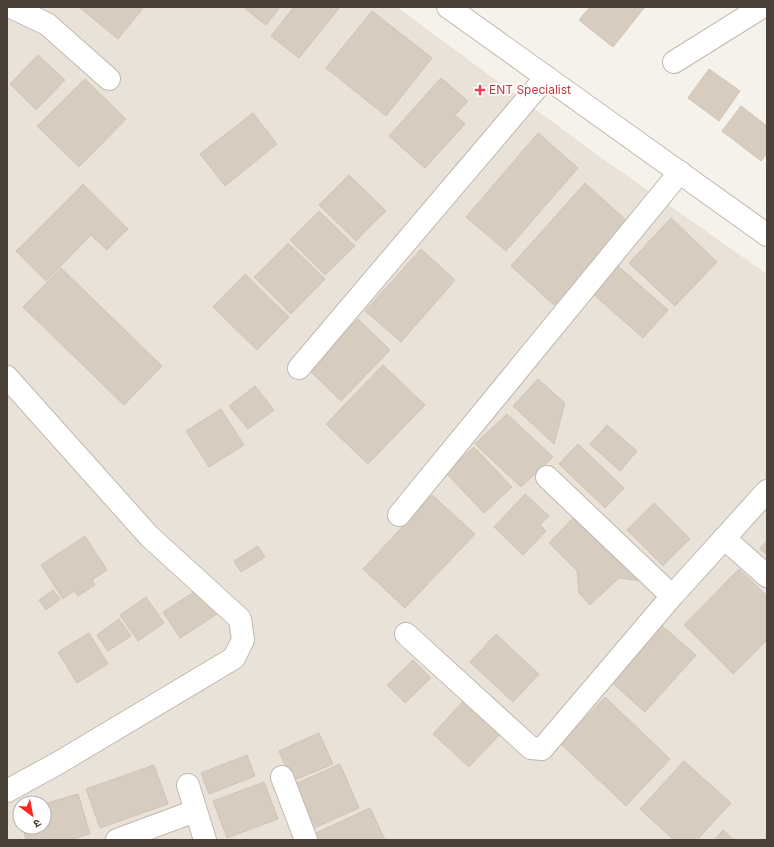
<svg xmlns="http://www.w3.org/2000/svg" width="774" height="847" viewBox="0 0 774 847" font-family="Inter,'Noto Sans Devanagari',sans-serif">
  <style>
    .residential { fill: #e9e2d9; fill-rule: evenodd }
    .building { fill: #d7ccc0; stroke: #d2c3b3 }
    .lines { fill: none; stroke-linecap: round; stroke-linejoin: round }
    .minor-casing { stroke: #c1b8ad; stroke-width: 24 }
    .minor { stroke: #fff; stroke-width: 22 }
    .health-dot { fill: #e0444e; stroke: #fff; stroke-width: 1.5 }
    .labels { text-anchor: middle; stroke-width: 3.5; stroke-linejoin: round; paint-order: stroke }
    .health-label { font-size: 12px; fill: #be3a42; stroke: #fff; text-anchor: start }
  </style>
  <rect width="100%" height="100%" fill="#f5f1eb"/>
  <path class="residential" d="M7,7H397L596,154L767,274V840H7ZM20,803H44V827H20Z"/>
  <g class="building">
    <polygon points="79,7 144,7 118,39"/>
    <polygon points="243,7 280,7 266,25"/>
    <polygon points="294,7 340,7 299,58 271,36"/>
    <polygon points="590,7 643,7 644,8 613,47 579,20"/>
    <polygon points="372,11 432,58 386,116 326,68"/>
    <polygon points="38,55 65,80 36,110 10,84"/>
    <polygon points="709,69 740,91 719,121 688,98"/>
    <polygon points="441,78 468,101 455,115 465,124 425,168 389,136"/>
    <polygon points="85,79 126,119 79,167 37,126"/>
    <polygon points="741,106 767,126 767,153 761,161 722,131"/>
    <polygon points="253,113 277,144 225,186 200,154"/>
    <polygon points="538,133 578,168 506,251 466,217"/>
    <polygon points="349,175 386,211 356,241 319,205"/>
    <polygon points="585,183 628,222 554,305 511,266"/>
    <polygon points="83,184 128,229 107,250 91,235 46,281 16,251"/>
    <polygon points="319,211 355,246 325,275 290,240"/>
    <polygon points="671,218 717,262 675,306 629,263"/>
    <polygon points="288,243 325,279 291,314 254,277"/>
    <polygon points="421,249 455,280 401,342 365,311"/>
    <polygon points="618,266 668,310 643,338 593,294"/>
    <polygon points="61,268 162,366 124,405 23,307"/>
    <polygon points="245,274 289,317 257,350 213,307"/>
    <polygon points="358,319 390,350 341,401 309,370"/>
    <polygon points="383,365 425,405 368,464 326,424"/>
    <polygon points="538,379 565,403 554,444 513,406"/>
    <polygon points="255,386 274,410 248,429 229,406"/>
    <polygon points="221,409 244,445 209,467 186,431"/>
    <polygon points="507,414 553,457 521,487 475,444"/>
    <polygon points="607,425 637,451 620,471 590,444"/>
    <polygon points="578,444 624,488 605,508 559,464"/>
    <polygon points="474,447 512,487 484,513 446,473"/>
    <polygon points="525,494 549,516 540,525 546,531 523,555 494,527"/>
    <polygon points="432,495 475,534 405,608 363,569"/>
    <polygon points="654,503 690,539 663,566 627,530"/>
    <polygon points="573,518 643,581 619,578 590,605 579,593 577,571 549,543"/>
    <polygon points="85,536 107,570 92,580 95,585 78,596 74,591 63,599 41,565"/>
    <polygon points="767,540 767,555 760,549"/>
    <polygon points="258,546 265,557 241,572 234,561"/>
    <polygon points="739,569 767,596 767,640 733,674 684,625"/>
    <polygon points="200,588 217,614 180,638 163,612"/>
    <polygon points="53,590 60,599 46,610 39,600"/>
    <polygon points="146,597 164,623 138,641 120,615"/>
    <polygon points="119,619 131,636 108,651 97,635"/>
    <polygon points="660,624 696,655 645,712 610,681"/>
    <polygon points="89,633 108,664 77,683 58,652"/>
    <polygon points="496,634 539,674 513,702 470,662"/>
    <polygon points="413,660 431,678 405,703 387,685"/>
    <polygon points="605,697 670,759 626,806 561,744"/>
    <polygon points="466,698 503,731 469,767 433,734"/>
    <polygon points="319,733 333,764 292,781 279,751"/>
    <polygon points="247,755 255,776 209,794 201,773"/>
    <polygon points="684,761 731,803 697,840 674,840 640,809"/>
    <polygon points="340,764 359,808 312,829 293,785"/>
    <polygon points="154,765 168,804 100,828 86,789"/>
    <polygon points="264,782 278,819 227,838 213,801"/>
    <polygon points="78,794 90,834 69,840 26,840 23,827 44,827 44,804"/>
    <polygon points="370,808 385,840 317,840 314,834"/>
    <polygon points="723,830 734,840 714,840"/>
  </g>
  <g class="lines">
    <g class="minor-casing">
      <g id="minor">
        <polyline points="11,7 47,24 109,79"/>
        <polyline points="448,7 767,235"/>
        <polyline points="674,62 762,7"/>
        <polyline points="299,368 546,77"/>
        <polyline points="7,377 149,536 240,619 243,640 234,658 60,762 7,791"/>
        <polyline points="547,477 672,596"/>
        <polyline points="399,515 680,172"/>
        <polyline points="724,538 767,576"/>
        <polyline points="406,634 531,748 542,749 672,596 767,491"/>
        <polyline points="282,777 306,840"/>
        <polyline points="188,785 205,840"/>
        <polyline points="117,840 195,811"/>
      </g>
    </g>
    <use href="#minor" class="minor"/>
  </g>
  <path class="health-dot" d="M478 84h4v4h4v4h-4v4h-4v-4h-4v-4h4z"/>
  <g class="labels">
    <g class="health-label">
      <text x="489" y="94">ENT Specialist</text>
    </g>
  </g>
  <rect width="774" height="847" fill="none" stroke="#4a4139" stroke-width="16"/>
  <g transform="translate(32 815) rotate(148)"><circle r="19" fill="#ffffff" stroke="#b7b3b0"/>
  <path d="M0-3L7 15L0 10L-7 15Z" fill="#fa251d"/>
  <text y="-6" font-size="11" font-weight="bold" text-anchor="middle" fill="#4a4139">उ</text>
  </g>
</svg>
